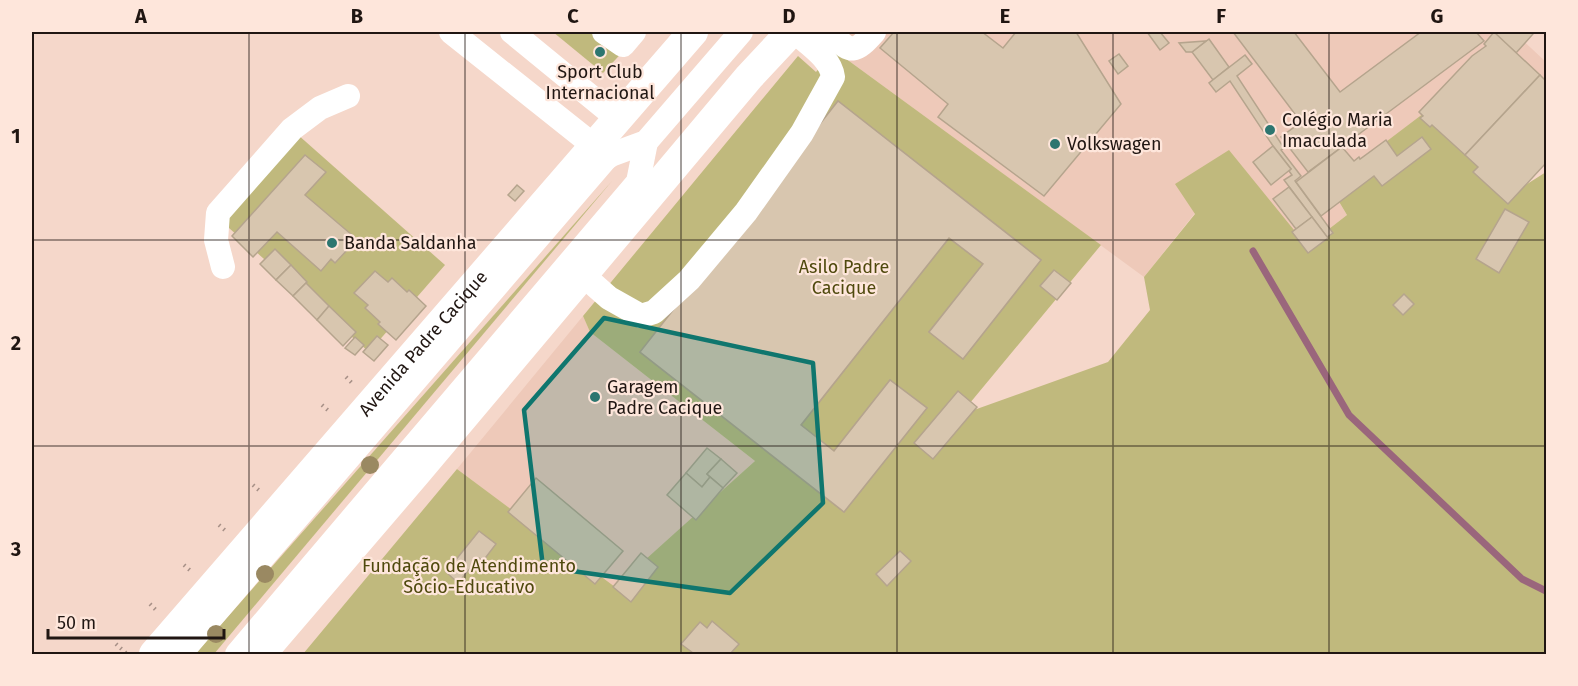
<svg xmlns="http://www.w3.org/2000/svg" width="1578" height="686" viewBox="0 0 1578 686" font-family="'Fira Sans',sans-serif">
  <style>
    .built { fill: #eec9b9 }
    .green { fill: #c0b97d }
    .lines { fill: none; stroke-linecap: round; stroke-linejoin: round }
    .stream { stroke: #9a667c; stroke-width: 7 }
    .building { fill: #d8c6af; stroke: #b5a48d; stroke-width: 1.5; fill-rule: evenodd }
    .path { stroke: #a79087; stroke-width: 4; stroke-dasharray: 1.5 4.5; stroke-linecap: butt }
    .minor { stroke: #fff; stroke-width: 24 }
    .major { stroke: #fff; stroke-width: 30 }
    .tree { fill: #9a8962 }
    .marked { fill: #0f766e; fill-opacity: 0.2; stroke: #0f766e; stroke-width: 4.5; stroke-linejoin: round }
    .grid { fill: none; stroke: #201612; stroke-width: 1.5; stroke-opacity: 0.55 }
    .poi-dot { fill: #2d7670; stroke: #fee6db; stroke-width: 2 }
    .labels { text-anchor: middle; stroke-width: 4.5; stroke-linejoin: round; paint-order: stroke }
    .poi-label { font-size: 18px; fill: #201612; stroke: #fee6db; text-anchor: start }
    .park-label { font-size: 18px; fill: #4f490d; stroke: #fee6db }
    .street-label { font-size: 18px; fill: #201612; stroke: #fee6db }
    .neatline { fill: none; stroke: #201612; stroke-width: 2 }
    .grid-label { font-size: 20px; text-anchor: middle; font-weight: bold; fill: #201612 }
  </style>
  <rect width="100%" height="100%" fill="#f5d7ca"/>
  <g class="built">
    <polygon points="818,32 1514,32 1546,62 1546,162 1521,188 1329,186 1347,215 1307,246 1195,213 1144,277 834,50"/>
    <polygon points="583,316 590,332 755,461 615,588 457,469"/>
  </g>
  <g class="green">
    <polygon points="553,32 641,32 603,73"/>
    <polygon points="834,50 1101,245 960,415 1108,362 1150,310 1144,277 1195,214 1175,184 1229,150 1307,246 1347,215 1329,185 1428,110 1521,188 1546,172 1546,654 303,654 457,469 615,587 755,461 590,332 583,316 798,56 816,72"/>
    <polygon points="297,134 445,265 369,352 220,220"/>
    <polygon points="612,181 214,654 195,654"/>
  </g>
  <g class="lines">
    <polyline class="stream" points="1253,251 1349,415 1522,579 1546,591"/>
  </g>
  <g class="building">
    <polygon points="894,32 982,32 1003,48 1016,32 1076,32 1121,104 1044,196 938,117 948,104 880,48"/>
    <polygon points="1147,32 1160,32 1169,43 1160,50"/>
    <polygon points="1233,32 1294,32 1340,92 1421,32 1476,32 1484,41 1308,172 1281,137 1301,122"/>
    <polygon points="1493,32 1530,32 1533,34 1516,53"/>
    <polygon points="1494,32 1540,75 1465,155 1432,125 1430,127 1420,118 1423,116 1419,112 1472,56 1486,46 1484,44"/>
    <polygon points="1209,39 1229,67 1213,80 1192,52"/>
    <polygon points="1206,41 1192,52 1186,52 1179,43"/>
    <polygon points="1119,54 1128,66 1118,74 1109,61"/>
    <polygon points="1245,55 1252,64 1237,76 1284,148 1281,150 1301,176 1295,181 1333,233 1327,237 1284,180 1292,175 1289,171 1291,169 1273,146 1230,81 1216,92 1209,83"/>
    <polygon points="1540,75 1546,81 1546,163 1508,204 1473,172 1478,167 1465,155"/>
    <path d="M838,101L1041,260L963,359L929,332L983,264L949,238L801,425L834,451L890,380L927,408L844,512L640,352ZM849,165L905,208L851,277L795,233ZM759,273L815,317L761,386L705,342Z"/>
    <polygon points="838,101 1041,260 963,359 929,332 983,264 949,238 801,425 834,451 890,380 927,408 844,512 640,352"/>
    <polygon points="1422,137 1431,149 1382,186 1374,176 1321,216 1296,182 1342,147 1354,161 1359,157 1360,159 1386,140 1397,156"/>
    <polygon points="1273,146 1291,169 1271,185 1253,162"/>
    <polygon points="305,155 326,172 305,195 352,235 345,243 349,248 335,263 331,259 321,271 277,232 253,257 232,236"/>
    <polygon points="517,185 524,191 515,201 508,195"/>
    <polygon points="1289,187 1312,217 1296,229 1273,199"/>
    <polygon points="1505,209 1529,222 1499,273 1476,259"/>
    <polygon points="1312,217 1328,238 1308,253 1292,232"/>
    <polygon points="275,249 291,265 276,280 260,264"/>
    <polygon points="291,265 307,282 293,296 276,280"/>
    <polygon points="1054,270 1071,283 1057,300 1040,286"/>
    <polygon points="375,271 388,282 392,278 407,292 409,290 426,306 396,340 378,324 380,322 365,308 368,305 354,293"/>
    <polygon points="306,283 329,306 317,320 293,296"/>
    <polygon points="1404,294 1414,304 1403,315 1393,305"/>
    <polygon points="329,306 356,332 343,346 317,320"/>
    <polygon points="377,336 388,345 374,361 363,352"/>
    <polygon points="355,337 364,345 355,355 345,348"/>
    <polygon points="958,391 977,407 933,459 914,443"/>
    <polygon points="707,448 721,459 707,474 710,477 702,487 686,473"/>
    <polygon points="721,459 737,473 723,488 707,474"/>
    <polygon points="686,473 702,487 710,477 723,488 696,520 667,495"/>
    <polygon points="536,478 623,551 595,584 508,512"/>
    <polygon points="479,531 496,544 483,561 479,558 458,583 446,572"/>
    <polygon points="900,551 911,561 887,586 876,574"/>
    <polygon points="641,553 658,567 631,602 613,587"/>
    <polygon points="712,621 739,644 730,654 692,654 693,653 681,644 700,622 707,628"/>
  </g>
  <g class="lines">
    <g class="path">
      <polyline points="346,377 354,385"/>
      <polyline points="322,405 330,412"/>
      <polyline points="253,485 261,492"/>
      <polyline points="219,525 227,532"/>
      <polyline points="184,565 192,572"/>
      <polyline points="150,604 158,612"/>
      <polyline points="116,644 127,654"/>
    </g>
    <g class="minor">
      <polyline points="451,32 608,157"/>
      <polyline points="512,32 617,118"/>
      <polyline points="604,32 623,45 634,32"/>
      <path d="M827,32C851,51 852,57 874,32"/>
      <polyline points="223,267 216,240 218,213 292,129 320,108 348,96"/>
      <path d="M583,275L609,298L641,316L654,312L689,280L746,212L802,133L833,77C831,58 808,44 795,32"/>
      <polyline points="180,654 608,156 646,142 741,32"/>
      <polyline points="237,654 638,182 646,142"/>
    </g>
    <g class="major">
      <path id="s1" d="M154,654L693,32"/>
      <polyline points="261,654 417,472 749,77 791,32"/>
    </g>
  </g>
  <g class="tree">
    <circle cx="370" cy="465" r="9"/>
    <circle cx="265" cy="574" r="9"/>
    <circle cx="216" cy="634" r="9"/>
  </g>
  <path class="marked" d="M604,318L813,363L823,503L730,593L543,567L524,410Z"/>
  <path class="grid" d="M249,32V654M465,32V654M681,32V654M897,32V654M1113,32V654M1329,32V654M32,240H1546M32,446H1546"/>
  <g class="poi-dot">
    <circle cx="600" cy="52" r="6"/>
    <circle cx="1270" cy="130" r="6"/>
    <circle cx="1055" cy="144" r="6"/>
    <circle cx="332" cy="243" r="6"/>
    <circle cx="595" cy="397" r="6"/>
  </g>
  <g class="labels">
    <g class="poi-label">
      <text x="600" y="78" text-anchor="middle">Sport Club<tspan x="600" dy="21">Internacional</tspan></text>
      <text x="1282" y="126">Colégio Maria<tspan x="1282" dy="21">Imaculada</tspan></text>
      <text x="1067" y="150">Volkswagen</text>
      <text x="344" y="249">Banda Saldanha</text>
      <text x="607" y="393">Garagem<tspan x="607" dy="21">Padre Cacique</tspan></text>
    </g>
    <g class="park-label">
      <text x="844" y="273">Asilo Padre<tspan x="844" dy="21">Cacique</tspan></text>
      <text x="469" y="572">Fundação de Atendimento<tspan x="469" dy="21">Sócio-Educativo</tspan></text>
    </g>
    <g class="street-label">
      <text dy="6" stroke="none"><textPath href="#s1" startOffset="411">Avenida Padre Cacique</textPath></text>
    </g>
  </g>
  <rect width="1578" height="686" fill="none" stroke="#fee6db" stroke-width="66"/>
  <path d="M48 629v9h176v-9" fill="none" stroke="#201612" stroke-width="3"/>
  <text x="57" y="629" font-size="18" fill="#201612" stroke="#fee6db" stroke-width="4.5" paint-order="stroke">50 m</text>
  <rect x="33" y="33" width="1512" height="620" class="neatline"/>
  <g class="grid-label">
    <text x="141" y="23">A</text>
    <text x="357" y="23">B</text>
    <text x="573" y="23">C</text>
    <text x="789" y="23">D</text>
    <text x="1005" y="23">E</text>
    <text x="1221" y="23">F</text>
    <text x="1437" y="23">G</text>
    <text x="16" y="143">1</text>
    <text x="16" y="350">2</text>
    <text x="16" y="556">3</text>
  </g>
</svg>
